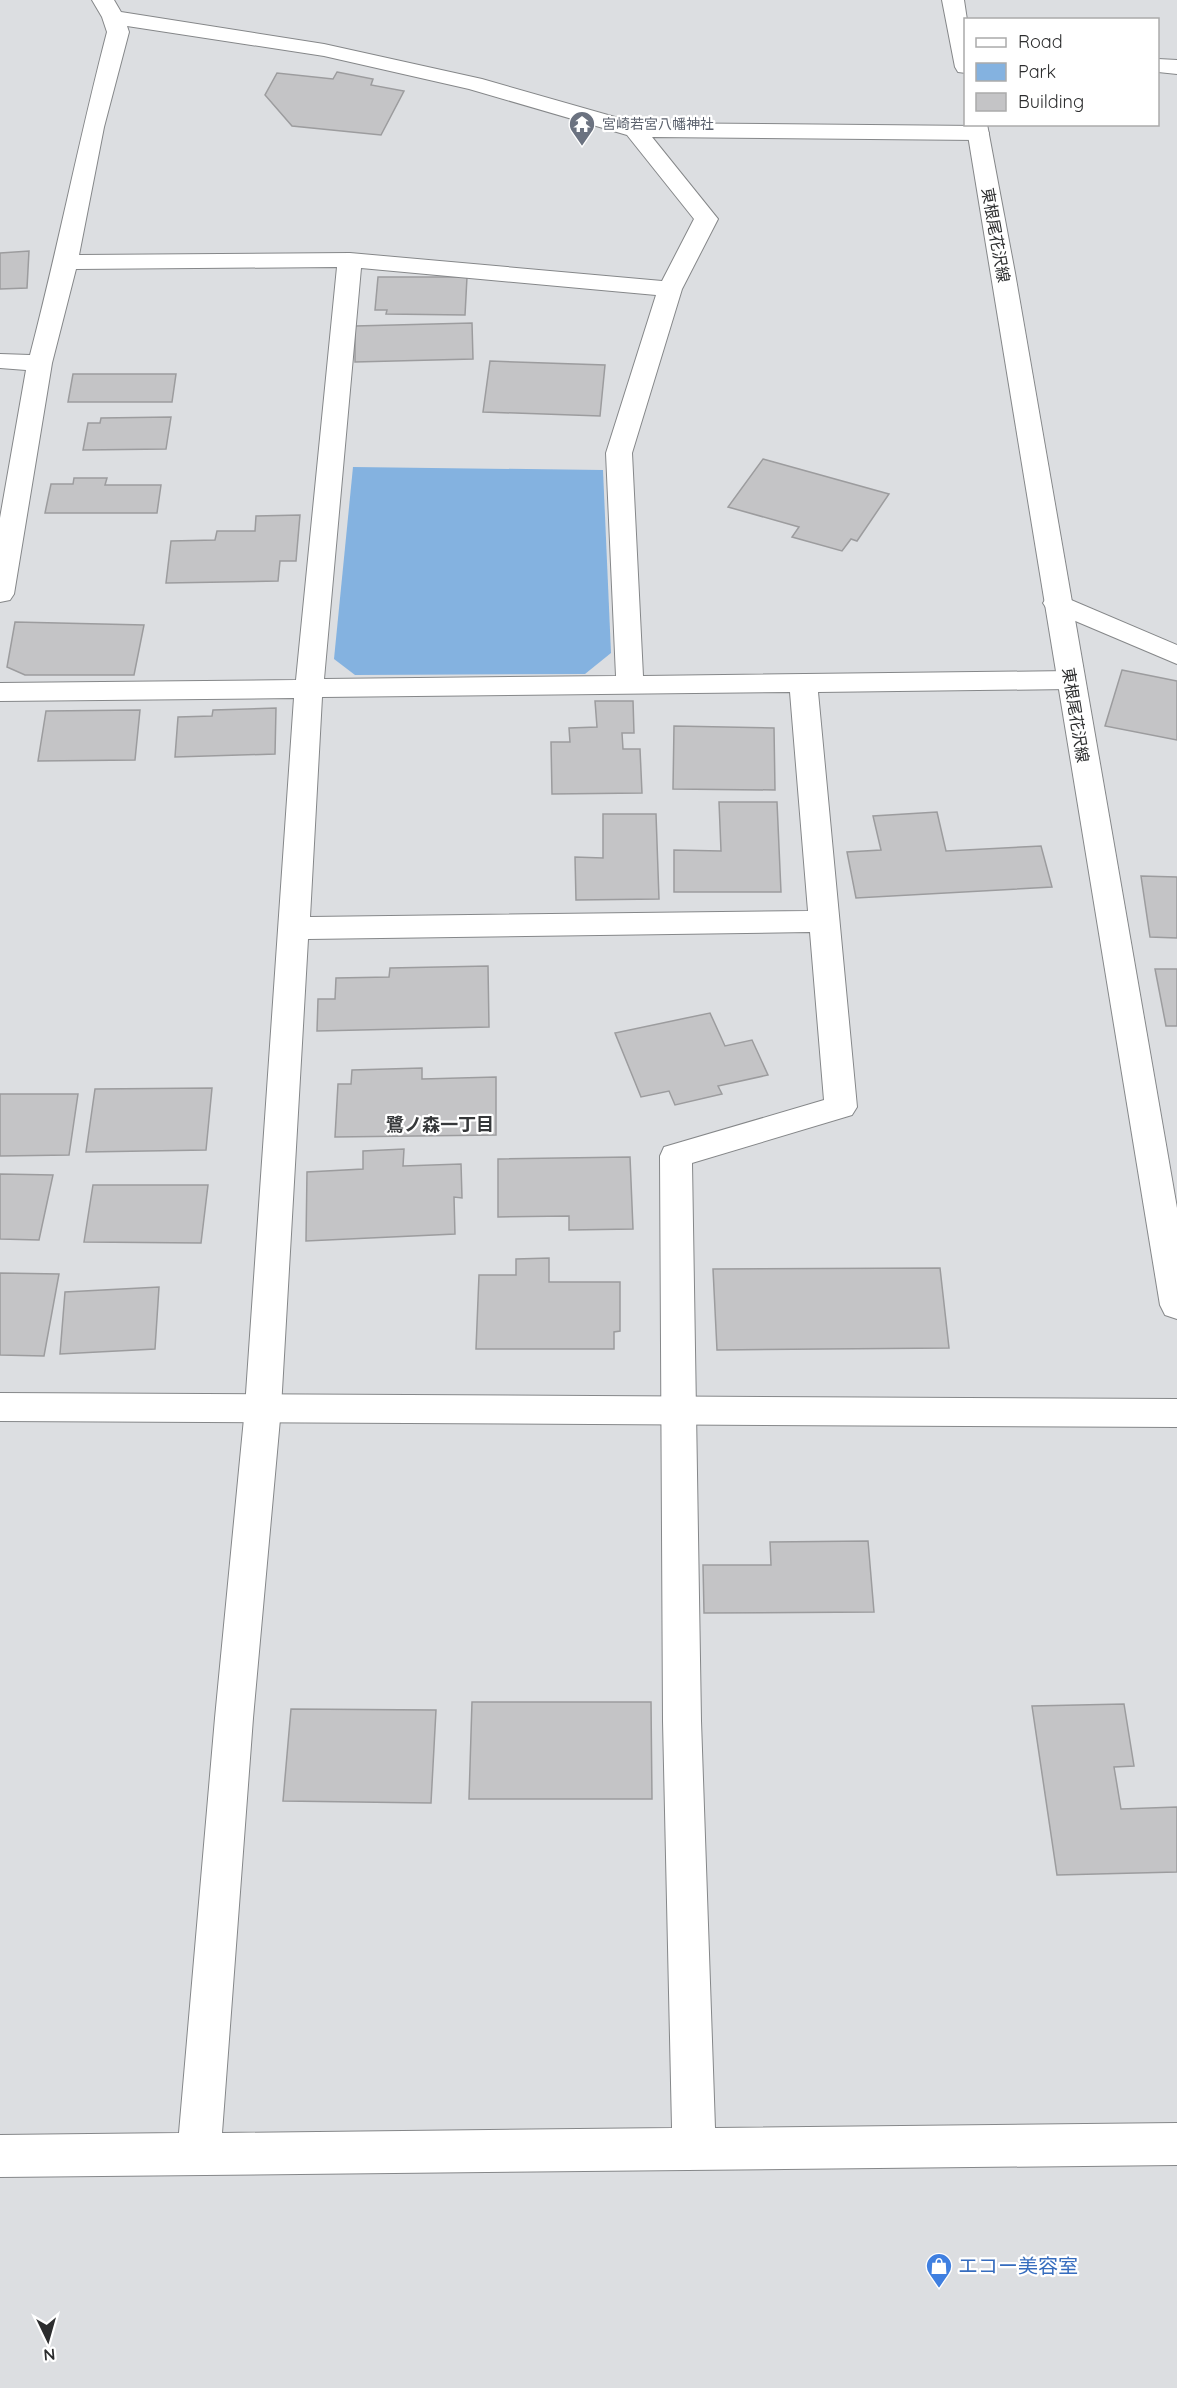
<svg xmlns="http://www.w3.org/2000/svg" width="1177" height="2388" viewBox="0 0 1177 2388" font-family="Quicksand,'Noto Sans JP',sans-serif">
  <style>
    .green { fill: #84b2e0 }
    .building { fill: #c4c4c6; stroke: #9c9c9e; stroke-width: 1.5 }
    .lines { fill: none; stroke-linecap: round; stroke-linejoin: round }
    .minor-casing { stroke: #858789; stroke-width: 2 }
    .tertiary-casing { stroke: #858789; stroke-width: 2 }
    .secondary-casing { stroke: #858789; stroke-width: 2 }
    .minor { fill: #fff; fill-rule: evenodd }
    .tertiary { fill: #fff; fill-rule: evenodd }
    .secondary { fill: #fff; fill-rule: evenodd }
    .labels { text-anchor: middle; stroke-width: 4.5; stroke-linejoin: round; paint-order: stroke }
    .far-worship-label { font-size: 14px; fill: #5b616d; stroke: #fff; text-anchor: start }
    .street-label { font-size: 16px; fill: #2c2d2e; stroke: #fff }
    .neighbourhood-label { font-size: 18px; font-weight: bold; fill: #36383a; stroke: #fff }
    .near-shop-label { font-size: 20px; fill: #366cbe; stroke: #fff; text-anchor: start }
  </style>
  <rect width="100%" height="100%" fill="#dcdee1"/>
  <polygon class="green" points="353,467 603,470 611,653 585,674 355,675 334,659"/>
  <g class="building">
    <polygon points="337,72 373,79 371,85 404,91 381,135 292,126 265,95 277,73 333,79"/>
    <polygon points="29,251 27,288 0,289 0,253"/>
    <polygon points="378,277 467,277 465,315 386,314 387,310 375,310"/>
    <polygon points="472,323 473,359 355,362 355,326"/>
    <polygon points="490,361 605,365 600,416 483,412"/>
    <polygon points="73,374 176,374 172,402 68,402"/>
    <polygon points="171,417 166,449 83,450 88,423 100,423 101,418"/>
    <polygon points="763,459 889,494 857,541 851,539 842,551 792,537 799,527 728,507"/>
    <polygon points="74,478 107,478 105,485 161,485 157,513 45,513 51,484 73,484"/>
    <polygon points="300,515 296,561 280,561 278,581 166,583 171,541 215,540 217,531 255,531 256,516"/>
    <polygon points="15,622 144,625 134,675 25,675 7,667"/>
    <polygon points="1122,670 1177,681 1177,740 1105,726"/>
    <polygon points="595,701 633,701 634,733 622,733 623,749 640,749 642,793 552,794 551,742 570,742 569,728 597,727"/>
    <polygon points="276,708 275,754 175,757 178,717 212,716 213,710"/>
    <polygon points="140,710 135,760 38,761 46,711"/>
    <polygon points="674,726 774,728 775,790 673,789"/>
    <polygon points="719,802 777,802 781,892 674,892 674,850 721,851"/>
    <polygon points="937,812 946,851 1041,846 1052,887 856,898 847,852 881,850 873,816"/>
    <polygon points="603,814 656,814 659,899 576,900 575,857 603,858"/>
    <polygon points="1141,876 1177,877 1177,938 1150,937"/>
    <polygon points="488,966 489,1027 317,1031 318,999 335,999 336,978 389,977 390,968"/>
    <polygon points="1155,969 1177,969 1177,1026 1166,1026"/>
    <polygon points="710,1013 725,1046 752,1040 768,1075 718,1086 722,1094 675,1105 669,1091 641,1097 615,1033"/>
    <polygon points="422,1068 422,1079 496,1077 496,1135 335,1137 338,1084 351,1084 352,1070"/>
    <polygon points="212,1088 206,1150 86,1152 95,1089"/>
    <polygon points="0,1094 78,1094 69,1155 0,1156"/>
    <polygon points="404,1149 403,1166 461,1164 462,1198 454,1197 455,1234 306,1241 307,1172 363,1169 363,1151"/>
    <polygon points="630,1157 633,1229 569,1230 569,1216 498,1217 498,1159"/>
    <polygon points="0,1174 53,1175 39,1240 0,1239"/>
    <polygon points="93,1185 208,1185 201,1243 84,1242"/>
    <polygon points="549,1258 549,1282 620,1282 620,1331 614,1332 614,1349 476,1349 479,1275 516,1275 516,1259"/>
    <polygon points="940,1268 949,1348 717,1350 713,1269"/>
    <polygon points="0,1273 59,1274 44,1356 0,1355"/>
    <polygon points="159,1287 155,1349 60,1354 65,1292"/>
    <polygon points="868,1541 874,1612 704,1613 703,1565 771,1565 770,1542"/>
    <polygon points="472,1702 651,1702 652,1799 469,1799"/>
    <polygon points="1124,1704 1134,1766 1114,1767 1121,1809 1177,1807 1177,1872 1057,1875 1032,1706"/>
    <polygon points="291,1709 436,1710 431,1803 283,1801"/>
  </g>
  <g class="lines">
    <g class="minor-casing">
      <g id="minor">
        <path d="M92,0H114L121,12L324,44L482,79L636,123L978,126L986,128L989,133L986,138L978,140L652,137L718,219L682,289L632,453L643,676L1070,671L1080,674L1084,680L1080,686L1070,689L818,692L857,1107L852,1115L692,1163L701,1721L715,2128L1177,2123V2165L0,2177V2135L179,2133L215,1718L245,1408L294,698L0,701V683L296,680L337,267L76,269L52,363L14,594L10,600L0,602V518L26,370L0,368V354L30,355C58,248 79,139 107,32L102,17ZM127,26L324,56L469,89L627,135L694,219L662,281L350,253L79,255L104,127L129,32ZM361,268L656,295L606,453L616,676L324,679ZM790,692L808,911L310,917L322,697ZM810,932L824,1100L664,1147L660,1156L663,1721L672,2128L222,2133L253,1718L281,1408L308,939Z"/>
        <polygon points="1158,59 1177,60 1177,74 1158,72"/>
        <polygon points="1057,594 1177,645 1177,664 1047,609 1043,603 1047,597"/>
      </g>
    </g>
    <g class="tertiary-casing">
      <polygon id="tertiary" points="0,1393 1177,1399 1177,1427 0,1421"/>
    </g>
    <g class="secondary-casing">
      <g id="secondary">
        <polygon points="942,0 964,0 967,20 966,20 966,73 958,72 955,67"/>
        <polygon points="966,123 987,124 1015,273 1177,1208 1177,1319 1165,1315 1160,1305"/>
      </g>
    </g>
    <use href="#minor" class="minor"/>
    <use href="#tertiary" class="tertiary"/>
    <use href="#secondary" class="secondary"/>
  </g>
  <defs>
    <g id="temple-pin" transform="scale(1.35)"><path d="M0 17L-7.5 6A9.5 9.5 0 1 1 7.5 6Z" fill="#6b7280" stroke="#fff"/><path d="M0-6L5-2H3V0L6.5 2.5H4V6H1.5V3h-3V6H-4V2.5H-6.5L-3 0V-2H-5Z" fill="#fff"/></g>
    <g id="shop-pin" transform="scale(1.35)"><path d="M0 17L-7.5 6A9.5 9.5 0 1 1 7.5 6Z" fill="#3f7fe0" stroke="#fff"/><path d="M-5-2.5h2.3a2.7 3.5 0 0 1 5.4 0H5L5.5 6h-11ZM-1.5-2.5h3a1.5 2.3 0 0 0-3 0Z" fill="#fff"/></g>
  </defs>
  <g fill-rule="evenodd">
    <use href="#temple-pin" x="582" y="124"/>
    <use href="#shop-pin" x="939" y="2266"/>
  </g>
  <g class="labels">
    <g class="far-worship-label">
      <text x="602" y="129">宮崎若宮八幡神社</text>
    </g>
    <g class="street-label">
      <text transform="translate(996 235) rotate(80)" y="6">東根尾花沢線</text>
      <text transform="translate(1076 715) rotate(81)" y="6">東根尾花沢線</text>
    </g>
    <g class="neighbourhood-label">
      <text x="440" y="1131">鷺ノ森一丁目</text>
    </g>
    <g class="near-shop-label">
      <text x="958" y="2273">エコー美容室</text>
    </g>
  </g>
  <rect x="964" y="18" width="195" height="108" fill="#ffffff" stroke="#ababab" stroke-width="1.5"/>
  <rect x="976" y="38" width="30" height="9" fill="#ffffff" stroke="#ababab" stroke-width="1.5"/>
  <text x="1018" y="48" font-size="18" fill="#2c2d2e">Road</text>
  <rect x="976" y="63" width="30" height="18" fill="#84b2e0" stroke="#ababab" stroke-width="1.5"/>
  <text x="1018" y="78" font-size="18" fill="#2c2d2e">Park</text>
  <rect x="976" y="93" width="30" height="18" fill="#c4c4c6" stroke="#ababab" stroke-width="1.5"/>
  <text x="1018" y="108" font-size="18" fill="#2c2d2e">Building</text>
  <g transform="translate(48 2340) rotate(175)" stroke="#ffffff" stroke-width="4.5" paint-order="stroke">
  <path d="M0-4.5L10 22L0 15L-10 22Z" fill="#2c2d2e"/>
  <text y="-9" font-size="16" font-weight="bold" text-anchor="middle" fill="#2c2d2e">N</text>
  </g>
</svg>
